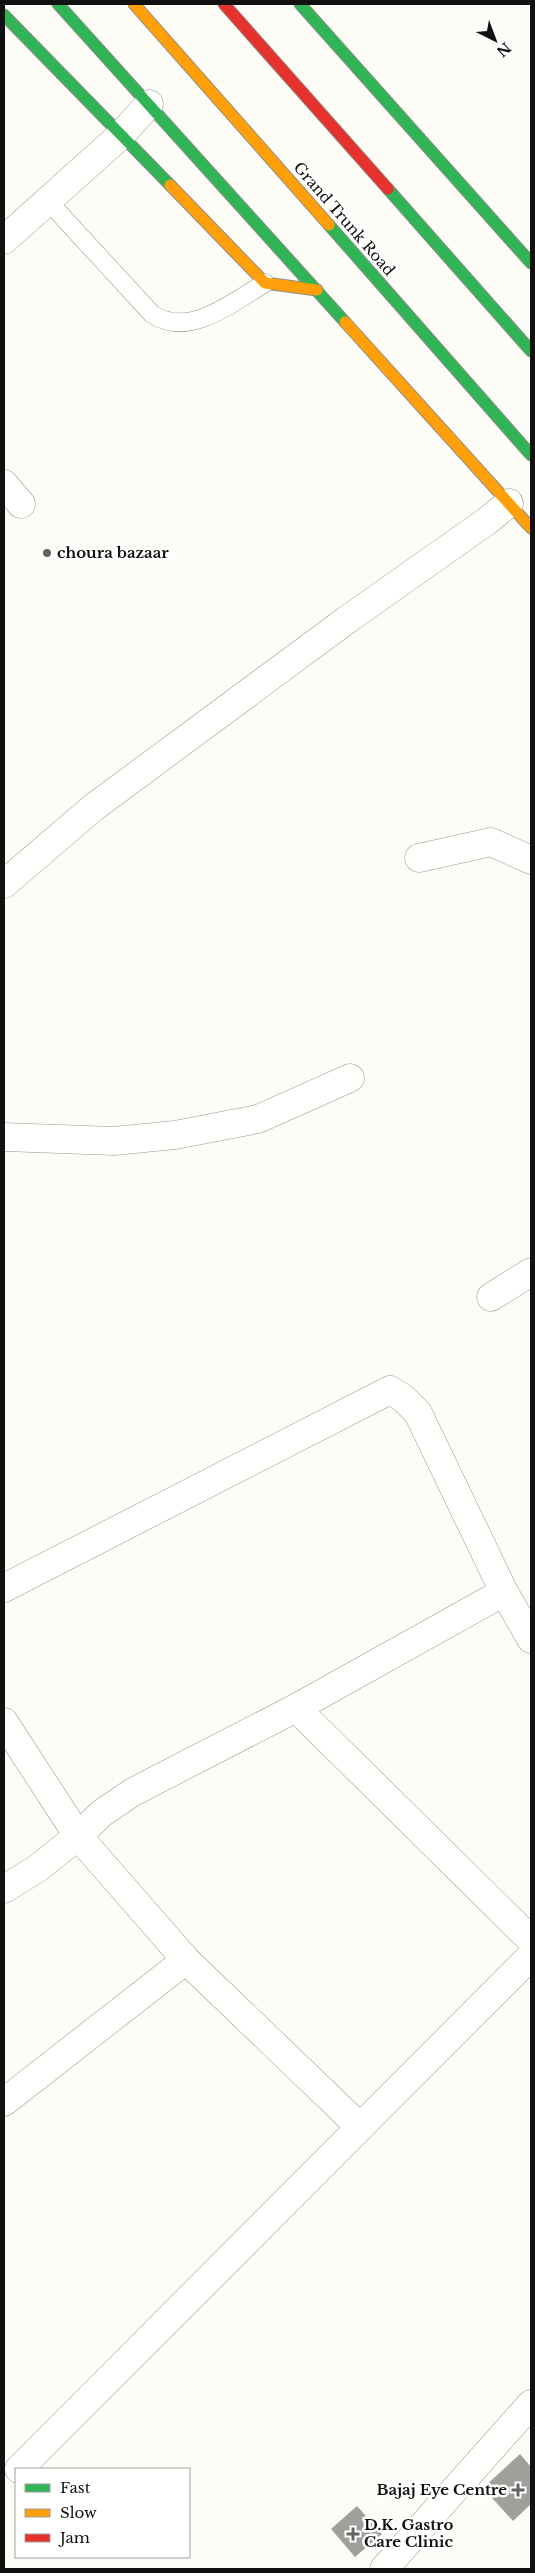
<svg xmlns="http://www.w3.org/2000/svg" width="535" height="2573" viewBox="0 0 535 2573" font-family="'Libre Baskerville',serif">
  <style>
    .building { fill: #a19f9c }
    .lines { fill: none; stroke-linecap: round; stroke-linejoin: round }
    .lane-casing { stroke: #979795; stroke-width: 19 }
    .street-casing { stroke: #979795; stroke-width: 29 }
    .fast-casing { stroke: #8e8d8b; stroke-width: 13 }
    .slow-casing { stroke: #8e8d8b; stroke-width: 13 }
    .jam-casing { stroke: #8e8d8b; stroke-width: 13 }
    .lane { stroke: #fffffe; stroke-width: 18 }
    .street { stroke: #fffffe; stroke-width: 28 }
    .fast { stroke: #30b455; stroke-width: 11 }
    .slow { stroke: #ff9f0a; stroke-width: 11 }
    .jam { stroke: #e5322d; stroke-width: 11 }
    .poi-dot { fill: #646362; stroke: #fff; stroke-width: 2 }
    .labels { text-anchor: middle; stroke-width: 5; stroke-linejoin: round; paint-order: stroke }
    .street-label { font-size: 15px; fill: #111; stroke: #fff }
    .poi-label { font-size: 15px; font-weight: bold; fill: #111; stroke: #fff; text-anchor: start }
  </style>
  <rect width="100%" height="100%" fill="#fdfcf7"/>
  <g class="building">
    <polygon points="520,2454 531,2467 531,2504 513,2521 483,2488"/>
    <polygon points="357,2506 382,2534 355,2557 331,2529"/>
  </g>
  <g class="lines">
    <g class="lane-casing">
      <path id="lane" d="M48,201L152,314C189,339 233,302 265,283"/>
    </g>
    <g class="street-casing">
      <g id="street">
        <polyline points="4,240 121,135 149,104"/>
        <polyline points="4,484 21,504"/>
        <polyline points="419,858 491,842 531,860"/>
        <polyline points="4,884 94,807 348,619 487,521 509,503"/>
        <polyline points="4,1137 114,1141 175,1135 258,1119 350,1078"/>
        <polyline points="491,1297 531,1272"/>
        <polyline points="4,1588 390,1390 403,1398 418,1413 504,1592 531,1639"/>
        <polyline points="296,1708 531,1940"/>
        <polyline points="4,1722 78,1836 186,1960 360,2127"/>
        <polyline points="4,1889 38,1868 78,1836 102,1813 133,1792 296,1708 504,1592"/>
        <polyline points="4,2102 186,1960"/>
        <polyline points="19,2469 531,1956"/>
        <polyline points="384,2569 531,2404"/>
      </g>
    </g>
    <g class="fast-casing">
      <g id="fast">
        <polyline points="58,4 345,322"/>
        <polyline points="300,4 531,263"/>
        <polyline points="4,15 170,185"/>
        <polyline points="388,189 531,351"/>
        <polyline points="329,225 531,455"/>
      </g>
    </g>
    <g class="slow-casing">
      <g id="slow">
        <polyline points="134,4 329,225"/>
        <polyline points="170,185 265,283 317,290"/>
        <polyline points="345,322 531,528"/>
      </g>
    </g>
    <g class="jam-casing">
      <polyline id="jam" points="224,4 388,189"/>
    </g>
    <use href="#lane" class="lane"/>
    <use href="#street" class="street"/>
    <use href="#fast" class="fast"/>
    <use href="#slow" class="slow"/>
    <use href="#jam" class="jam"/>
  </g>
  <g class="poi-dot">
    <circle cx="47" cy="553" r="5"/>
    <path d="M515.5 2482.5h5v5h5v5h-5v5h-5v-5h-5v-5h5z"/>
    <path d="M350.5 2526.5h5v5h5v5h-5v5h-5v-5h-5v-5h5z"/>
  </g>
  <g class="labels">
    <g class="street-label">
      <text transform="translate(344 219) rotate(49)" y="5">Grand Trunk Road</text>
    </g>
    <g class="poi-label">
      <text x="57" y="558">choura bazaar</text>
      <text x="507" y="2495" text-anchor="end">Bajaj Eye Centre</text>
      <text x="364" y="2530">D.K. Gastro<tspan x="364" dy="17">Care Clinic</tspan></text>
    </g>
  </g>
  <rect width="535" height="2573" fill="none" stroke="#111111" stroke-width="10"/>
  <rect x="15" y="2468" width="175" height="90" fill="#ffffff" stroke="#a0a0a0"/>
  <rect x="25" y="2484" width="25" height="8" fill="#30b455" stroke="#a0a0a0"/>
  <text x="60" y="2493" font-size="15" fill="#111111">Fast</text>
  <rect x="25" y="2509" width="25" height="8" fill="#ff9f0a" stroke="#a0a0a0"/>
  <text x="60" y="2518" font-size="15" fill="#111111">Slow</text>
  <rect x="25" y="2534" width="25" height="8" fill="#e5322d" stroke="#a0a0a0"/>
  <text x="60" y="2543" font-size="15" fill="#111111">Jam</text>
  <g transform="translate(495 40) rotate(138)" stroke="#ffffff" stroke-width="4" paint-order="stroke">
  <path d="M0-4L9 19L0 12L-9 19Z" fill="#111111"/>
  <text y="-8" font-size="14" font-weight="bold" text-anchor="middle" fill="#111111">N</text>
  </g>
</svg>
